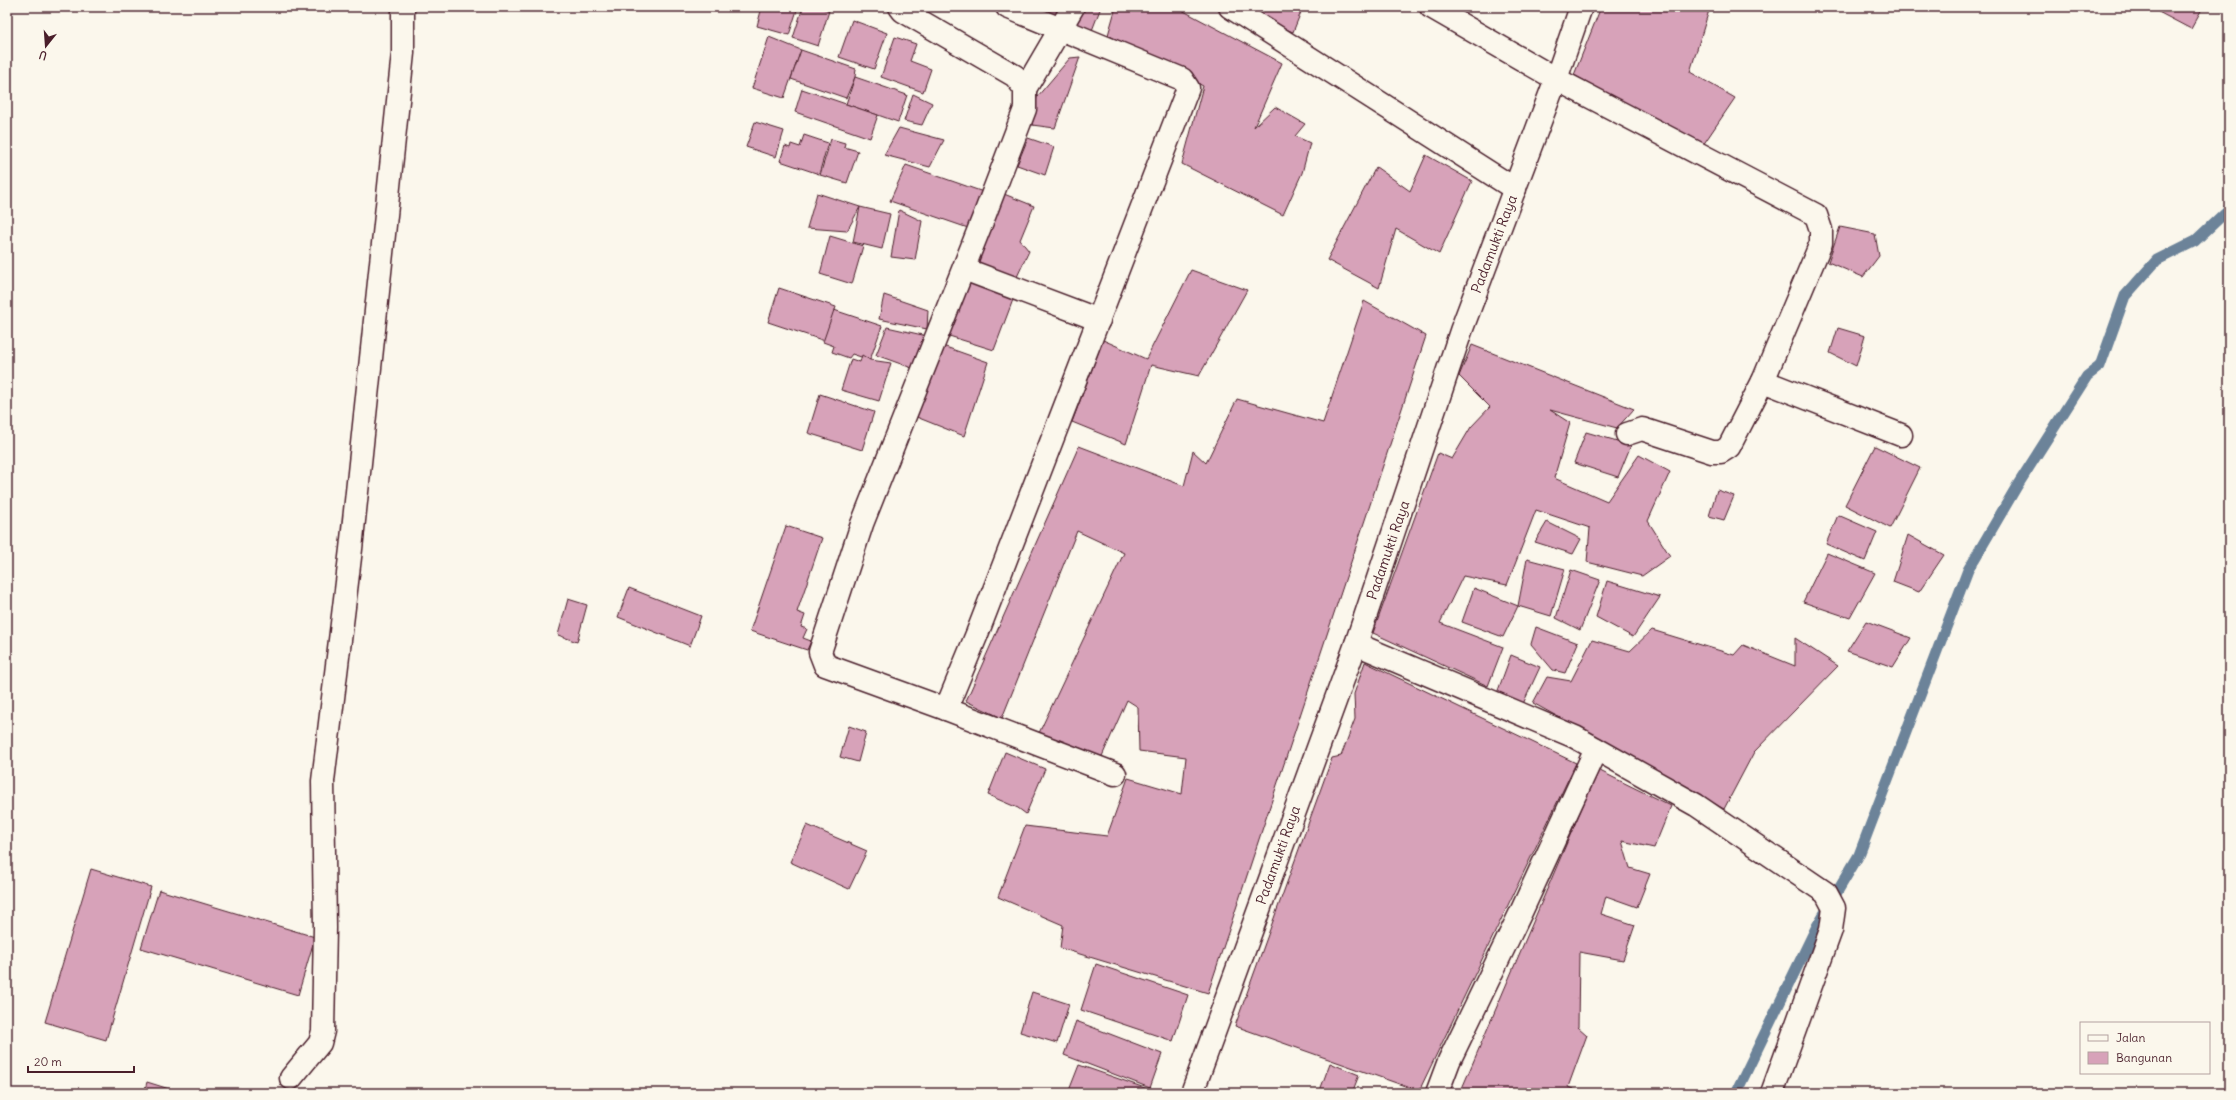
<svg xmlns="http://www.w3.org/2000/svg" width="2236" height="1100" viewBox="0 0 2236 1100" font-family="Delius,sans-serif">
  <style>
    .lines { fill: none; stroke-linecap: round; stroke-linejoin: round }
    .stream { stroke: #6c8399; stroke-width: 11 }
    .building { fill: #d7a2b9; stroke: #4a1f2b }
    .street-casing { stroke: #4a1f2b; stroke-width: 25 }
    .secondary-casing { stroke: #4a1f2b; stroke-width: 25 }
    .street { stroke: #fbf7ec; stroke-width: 22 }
    .secondary { stroke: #fbf7ec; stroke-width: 22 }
    .labels { text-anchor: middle; stroke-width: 4; stroke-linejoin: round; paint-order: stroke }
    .street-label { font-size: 14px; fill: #4a1f2b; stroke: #fbf7ec }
  </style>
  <rect width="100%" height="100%" fill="#fbf7ec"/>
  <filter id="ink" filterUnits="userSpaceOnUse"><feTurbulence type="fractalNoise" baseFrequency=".025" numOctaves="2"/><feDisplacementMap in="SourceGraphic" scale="8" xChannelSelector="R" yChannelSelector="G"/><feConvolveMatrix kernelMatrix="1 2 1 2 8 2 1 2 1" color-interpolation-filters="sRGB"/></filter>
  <g filter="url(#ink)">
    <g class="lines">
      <polyline class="stream" points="1736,1093 1817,926 1859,855 1968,570 2017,486 2087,376 2100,366 2125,296 2157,260 2195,241 2229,209"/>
    </g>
    <g class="building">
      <polygon points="727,7 738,7 737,10"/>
      <polygon points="762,7 798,7 789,35 757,26"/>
      <polygon points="803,7 819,7 829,11 818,46 793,38"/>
      <polygon points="1028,7 1060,7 1055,18"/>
      <polygon points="1084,7 1101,7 1091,33 1073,25"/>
      <polygon points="1116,7 1176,7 1282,63 1254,127 1275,107 1305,124 1295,136 1310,143 1302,173 1283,215 1182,164 1203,86 1108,35"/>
      <polygon points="1252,7 1303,7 1293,32 1249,14"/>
      <polygon points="1601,7 1710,7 1690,72 1735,98 1703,145 1574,75"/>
      <polygon points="2149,7 2203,7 2191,29"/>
      <polygon points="852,20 887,33 874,69 839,57"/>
      <polygon points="769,37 801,50 784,98 752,88"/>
      <polygon points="895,37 916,44 910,61 931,69 923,92 881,77"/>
      <polygon points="801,50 856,69 855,77 846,98 791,79"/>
      <polygon points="1080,57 1055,128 1032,125 1037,97 1070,58"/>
      <polygon points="855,77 907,95 898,122 846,104"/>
      <polygon points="802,89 878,115 870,138 795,112"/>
      <polygon points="913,94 932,103 922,125 904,121"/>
      <polygon points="755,122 784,131 776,157 746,147"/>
      <polygon points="899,128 944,140 930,167 884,155"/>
      <polygon points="804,135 828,143 819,174 780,161 785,146 790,148 791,144 800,147"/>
      <polygon points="1028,138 1054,147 1045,175 1017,165"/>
      <polygon points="831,139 845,143 844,147 858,151 847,183 820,175"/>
      <polygon points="1426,155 1472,181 1439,254 1396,229 1379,288 1327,260 1376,167 1410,191"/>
      <polygon points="906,165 989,194 971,229 890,201"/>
      <polygon points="999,192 1034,206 1020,240 1029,251 1016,279 971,264"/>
      <polygon points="817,193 860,207 847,231 807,228"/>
      <polygon points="860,207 890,214 882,249 853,242"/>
      <polygon points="899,210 922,221 915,260 891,257"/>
      <polygon points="1840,227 1875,234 1879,256 1863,277 1828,262"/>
      <polygon points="830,236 863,246 852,284 820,274"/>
      <polygon points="1191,270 1247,290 1199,376 1151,365 1126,444 1072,422 1103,340 1146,359"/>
      <polygon points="966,277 1014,297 994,350 946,335"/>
      <polygon points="779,288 836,307 825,341 768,322"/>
      <polygon points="884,295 928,310 927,329 879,319"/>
      <polygon points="1364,301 1426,336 1208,993 1060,948 1063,925 998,897 1025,826 1107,836 1128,778 1182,794 1186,757 1139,751 1138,707 1127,700 1099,763 1039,733 1124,553 1077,531 1002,718 966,701 1079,446 1184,486 1193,451 1206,463 1237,399 1323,423"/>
      <polygon points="834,310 882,326 870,360 852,354 849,358 832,352 834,346 823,342"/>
      <polygon points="887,327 927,336 912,368 876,355"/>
      <polygon points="1838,328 1865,336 1856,366 1830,353"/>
      <polygon points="940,345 988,362 964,436 914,416"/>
      <polygon points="1472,345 1634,409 1617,428 1550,410 1570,423 1554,478 1607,501 1639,455 1670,472 1648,521 1670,556 1642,576 1587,562 1590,528 1536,510 1507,585 1463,576 1440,623 1503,647 1488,686 1373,633 1438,453 1452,459 1471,427 1490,407 1459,376"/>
      <polygon points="862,355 870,360 891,363 879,401 841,390 851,359 860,362"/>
      <polygon points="820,394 874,412 862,450 808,433"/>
      <polygon points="1586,432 1631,445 1618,477 1574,463"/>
      <polygon points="1875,446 1920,468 1890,528 1845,505"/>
      <polygon points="1717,490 1734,496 1724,520 1709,516"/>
      <polygon points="1838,515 1877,532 1865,561 1826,544"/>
      <polygon points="1547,522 1581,539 1573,554 1535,542"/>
      <polygon points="786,526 822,538 797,612 805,615 801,627 807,629 803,638 811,641 807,650 750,631"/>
      <polygon points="1908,535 1944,555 1919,592 1893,582"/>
      <polygon points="1827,553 1875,573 1850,618 1803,602"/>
      <polygon points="1527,559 1565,569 1551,616 1518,606"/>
      <polygon points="1571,570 1600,580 1580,630 1556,618"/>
      <polygon points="1607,581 1660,597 1633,637 1596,617"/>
      <polygon points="629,588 701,616 690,646 618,617"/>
      <polygon points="1474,588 1518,606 1503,637 1462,622"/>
      <polygon points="568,599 587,605 577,642 558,635"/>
      <polygon points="1866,621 1911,638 1893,667 1847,651"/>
      <polygon points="1536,627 1578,643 1565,673 1553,670 1531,644"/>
      <polygon points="1652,630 1734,655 1743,645 1795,666 1795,638 1838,666 1754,752 1724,809 1533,703 1547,677 1571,681 1592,640 1630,651"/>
      <polygon points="1511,655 1540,667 1522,706 1496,696"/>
      <polygon points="1365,662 1576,763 1419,1091 1235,1026 1332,758 1341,756 1355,719 1354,694"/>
      <polygon points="849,726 866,732 858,762 840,757"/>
      <polygon points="1005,752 1045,769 1026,814 1018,808 988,795"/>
      <polygon points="1598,770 1671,806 1654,848 1622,841 1630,868 1650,874 1637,907 1606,896 1601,914 1635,925 1623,960 1579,952 1578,1027 1587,1035 1568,1087 1583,1093 1460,1093"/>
      <polygon points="807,825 867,851 849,889 790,862"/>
      <polygon points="91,869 151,887 106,1040 45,1022"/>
      <polygon points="159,890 315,937 298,995 141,948"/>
      <polygon points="1096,964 1188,995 1173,1041 1081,1010"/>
      <polygon points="1032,992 1069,1004 1057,1043 1020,1032"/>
      <polygon points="1076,1021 1162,1054 1150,1088 1064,1055"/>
      <polygon points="1330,1063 1359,1075 1352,1093 1319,1093"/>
      <polygon points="1079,1065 1159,1093 1068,1093"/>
      <polygon points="147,1082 182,1093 144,1093"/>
      <polygon points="239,1088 252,1093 237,1093"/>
    </g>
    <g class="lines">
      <g class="street-casing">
        <g id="street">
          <polyline points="900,7 903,11 1015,76 1025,89 1025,109 985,214 862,524 820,652 825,665 946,709 1115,774"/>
          <polyline points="1230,7 1515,189"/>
          <polyline points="1431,7 1556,79 1816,215 1821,230 1821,243 1763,381 1729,447 1721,452 1712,452 1642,429 1627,434"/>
          <polyline points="1025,89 1073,7"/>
          <polyline points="964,269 1099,320"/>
          <polyline points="1763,381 1901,435"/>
          <polyline points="1356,644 1575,737 1696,805 1826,893 1834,908 1831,930 1772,1093"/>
          <polyline points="946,709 977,634 1188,88 1182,79 1007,7"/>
          <polyline points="291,1078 320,1043 323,1031 325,928 323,781 351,549 403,53 403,7"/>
          <polyline points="1437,1093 1449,1061 1522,910 1596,749"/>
        </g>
      </g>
      <g class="secondary-casing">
        <polyline id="secondary" points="1192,1093 1356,644 1461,331 1556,79 1581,7"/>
      </g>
      <use href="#street" class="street"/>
      <use href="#secondary" class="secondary"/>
    </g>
  </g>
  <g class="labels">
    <g class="street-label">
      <text transform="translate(1494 244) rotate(-69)" y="5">Padamukti Raya</text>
      <text transform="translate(1388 550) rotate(-71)" y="5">Padamukti Raya</text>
      <text transform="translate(1278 855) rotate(-70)" y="5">Padamukti Raya</text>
    </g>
  </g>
  <rect width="2236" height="1100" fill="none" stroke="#fbf7ec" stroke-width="24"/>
  <rect x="12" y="12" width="2212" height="1076" fill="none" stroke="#4a1f2b" stroke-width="1.5" filter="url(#ink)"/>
  <rect x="2080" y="1022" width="130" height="52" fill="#fbf7ec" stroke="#b4a19f"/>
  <rect x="2088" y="1035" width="20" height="6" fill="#fbf7ec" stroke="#b4a19f"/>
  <text x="2116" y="1042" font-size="12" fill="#4a1f2b">Jalan</text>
  <rect x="2088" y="1052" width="20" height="12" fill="#d7a2b9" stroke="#b4a19f"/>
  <text x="2116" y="1062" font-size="12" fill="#4a1f2b">Bangunan</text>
  <g transform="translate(46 46) rotate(197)" stroke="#fbf7ec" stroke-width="3" paint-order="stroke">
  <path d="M0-3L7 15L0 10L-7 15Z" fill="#4a1f2b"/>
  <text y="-6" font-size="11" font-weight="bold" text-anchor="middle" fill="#4a1f2b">U</text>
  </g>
  <path d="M28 1066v6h106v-6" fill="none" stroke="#4a1f2b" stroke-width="2"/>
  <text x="34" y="1066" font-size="12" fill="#4a1f2b" stroke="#fbf7ec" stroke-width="3" paint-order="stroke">20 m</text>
</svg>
